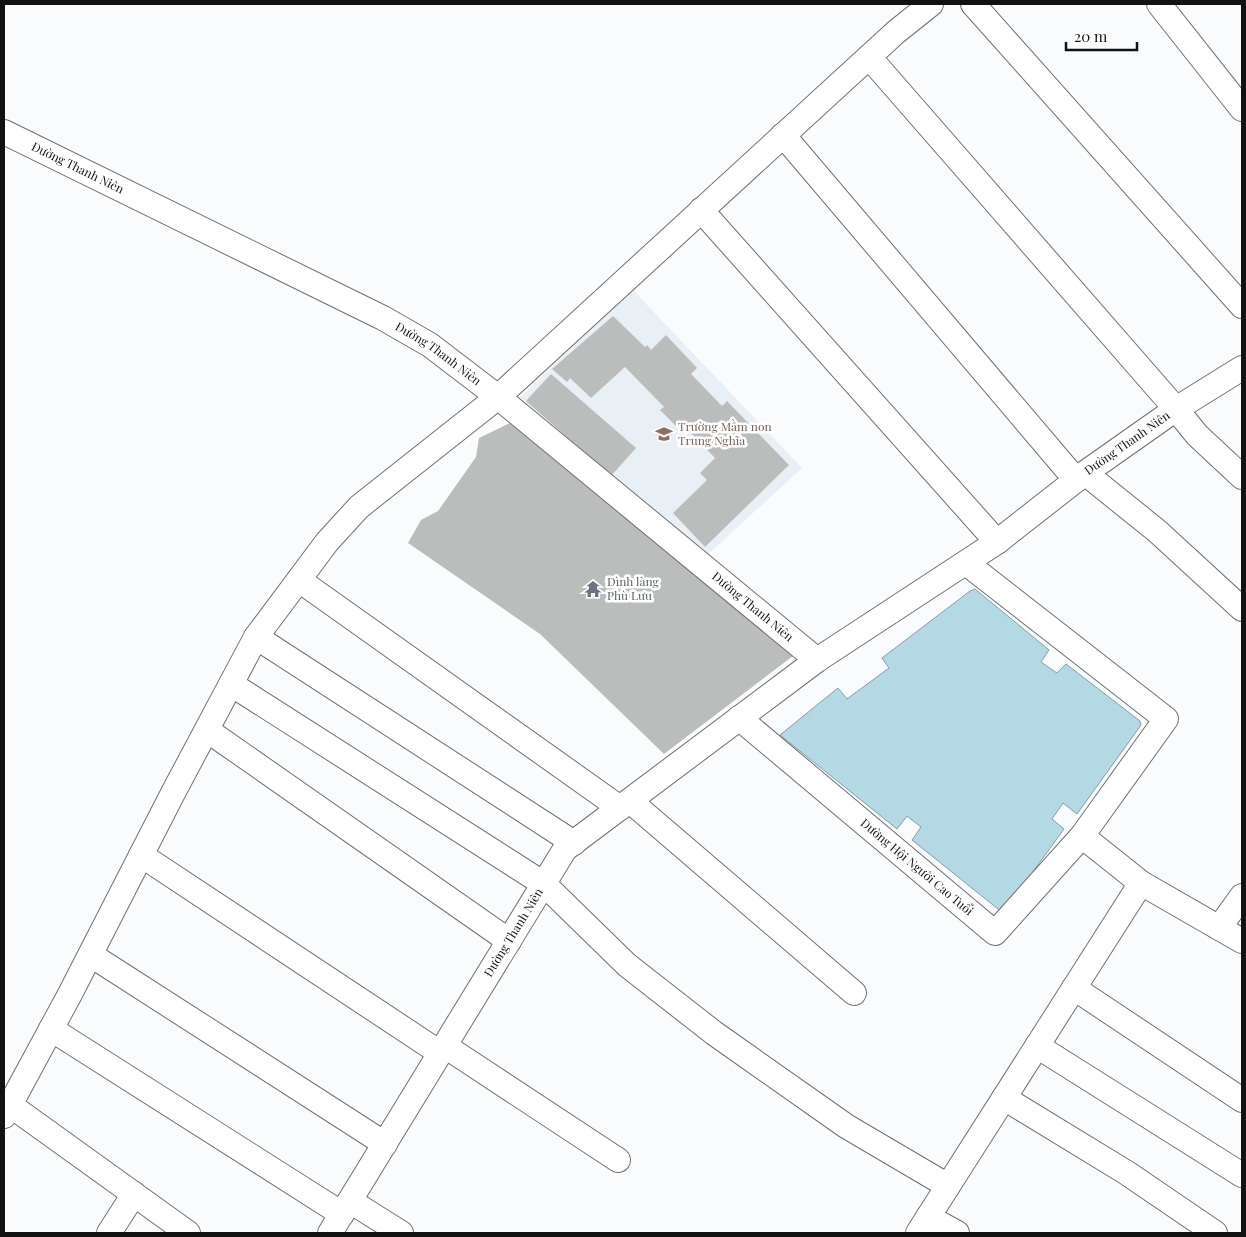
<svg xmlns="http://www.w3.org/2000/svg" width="1246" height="1237" viewBox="0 0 1246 1237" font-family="'Playfair Display',serif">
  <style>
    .built { fill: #e8f0f6 }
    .water { fill: #b3dae4; stroke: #839ea5 }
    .building { fill: #bbbdbd }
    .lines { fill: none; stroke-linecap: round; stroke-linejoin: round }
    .minor-casing { stroke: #6f7071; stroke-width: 26 }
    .minor { stroke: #fff; stroke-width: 24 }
    .labels { text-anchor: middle; stroke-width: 5; stroke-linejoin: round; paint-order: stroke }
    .street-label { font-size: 12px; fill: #121212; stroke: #fff }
    .education-label { font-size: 12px; fill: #785e54; stroke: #fff; text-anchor: start }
    .worship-label { font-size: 12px; fill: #5b616d; stroke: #fff; text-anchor: start }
  </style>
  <rect width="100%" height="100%" fill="#fafbfc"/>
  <polygon class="built" points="633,290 802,468 705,557 517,400"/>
  <polygon class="water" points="975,589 1049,650 1041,662 1057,673 1066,664 1140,721 1141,725 1077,814 1063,803 1052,819 1064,829 1003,913 912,840 921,827 907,816 897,829 780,735 838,688 847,699 889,668 882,658 970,591"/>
  <g class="building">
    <polygon points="613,316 645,347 647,345 651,350 666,335 697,368 691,374 722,406 727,401 789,465 705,547 673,513 707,480 700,473 715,458 686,428 682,432 660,410 664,407 625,367 591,398 570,378 567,382 552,369"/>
    <polygon points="551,374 636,448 611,476 526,401"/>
    <polygon points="510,423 793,656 664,754 540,634 408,543 421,520 438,511 476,457 479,438"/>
  </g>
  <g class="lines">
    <g class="minor-casing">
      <g id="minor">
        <polyline points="973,4 1242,306"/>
        <polyline points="1159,4 1242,109"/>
        <polyline points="869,57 1176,409 1197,435 1242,477"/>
        <path id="s1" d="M4,132L383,318L430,345L498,397L817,660"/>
        <polyline points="783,135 1076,480"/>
        <polyline points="701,210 997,542"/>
        <polyline points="1085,473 1157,531 1242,609"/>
        <polyline points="299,580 620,808"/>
        <polyline points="256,637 574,843"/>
        <polyline points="231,684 544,884 627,965 714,1033 846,1126 948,1186"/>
        <path id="s2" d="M739,718L995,933L1082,836"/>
        <polyline points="207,730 509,941"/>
        <polyline points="630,801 854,993"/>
        <polyline points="141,855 440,1053"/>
        <polyline points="1141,883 1242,941"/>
        <polyline points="1219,928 1242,896"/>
        <polyline points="91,955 385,1144"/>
        <polyline points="1074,988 1242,1100"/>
        <polyline points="51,1029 342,1214"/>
        <polyline points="445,1046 618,1160"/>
        <polyline points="1037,1046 1242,1175"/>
        <polyline points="1004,1098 1127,1173 1215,1233"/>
        <polyline points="10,1105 188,1233"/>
        <polyline points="4,1116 70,994 173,793 256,637 327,542 359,507 498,397 896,32 931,4"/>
        <polyline points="350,1201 401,1233"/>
        <polyline points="928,1217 957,1233"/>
        <polyline points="109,1233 134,1194"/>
        <path id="s3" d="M330,1233L565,849L817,660L997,542L1085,473L1176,409L1242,368"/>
        <polyline points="918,1233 1141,883 1082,836 1166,719 966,563"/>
      </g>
    </g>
    <use href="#minor" class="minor"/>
  </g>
  <defs>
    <g id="school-bare" transform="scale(1.35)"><path d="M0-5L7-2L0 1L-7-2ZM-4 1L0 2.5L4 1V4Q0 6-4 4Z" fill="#8d6e63" stroke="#fff" stroke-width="2.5" paint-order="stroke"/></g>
    <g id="temple-bare" transform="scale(1.35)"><path d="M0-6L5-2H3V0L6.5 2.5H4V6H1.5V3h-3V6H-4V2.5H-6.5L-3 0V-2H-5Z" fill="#6b7280" stroke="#fff" stroke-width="2.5" paint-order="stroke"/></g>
  </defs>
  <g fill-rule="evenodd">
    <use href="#school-bare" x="664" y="434"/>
    <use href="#temple-bare" x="593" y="589"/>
  </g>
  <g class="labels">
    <g class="street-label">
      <text dy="4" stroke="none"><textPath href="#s1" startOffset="82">Đường Thanh Niên</textPath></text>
      <text dy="4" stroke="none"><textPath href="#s1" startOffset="488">Đường Thanh Niên</textPath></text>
      <text dy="4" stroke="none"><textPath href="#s3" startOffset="1144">Đường Thanh Niên</textPath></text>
      <text dy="4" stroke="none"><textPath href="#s1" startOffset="892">Đường Thanh Niên</textPath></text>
      <text dy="4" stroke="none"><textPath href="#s2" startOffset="232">Đường Hội Người Cao Tuổi</textPath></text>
      <text dy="4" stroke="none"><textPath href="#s3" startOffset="352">Đường Thanh Niên</textPath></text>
    </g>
    <g class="education-label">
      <text x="678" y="431">Trường Mầm non<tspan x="678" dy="14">Trung Nghĩa</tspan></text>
    </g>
    <g class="worship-label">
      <text x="607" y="586">Đình làng<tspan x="607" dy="14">Phù Lưu</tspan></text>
    </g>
  </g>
  <rect width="1246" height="1237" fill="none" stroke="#121212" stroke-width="10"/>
  <path d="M1066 42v8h71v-8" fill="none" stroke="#121212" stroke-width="2.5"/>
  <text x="1074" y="42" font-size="15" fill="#121212" stroke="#ffffff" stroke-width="4" paint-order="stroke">20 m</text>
</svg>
